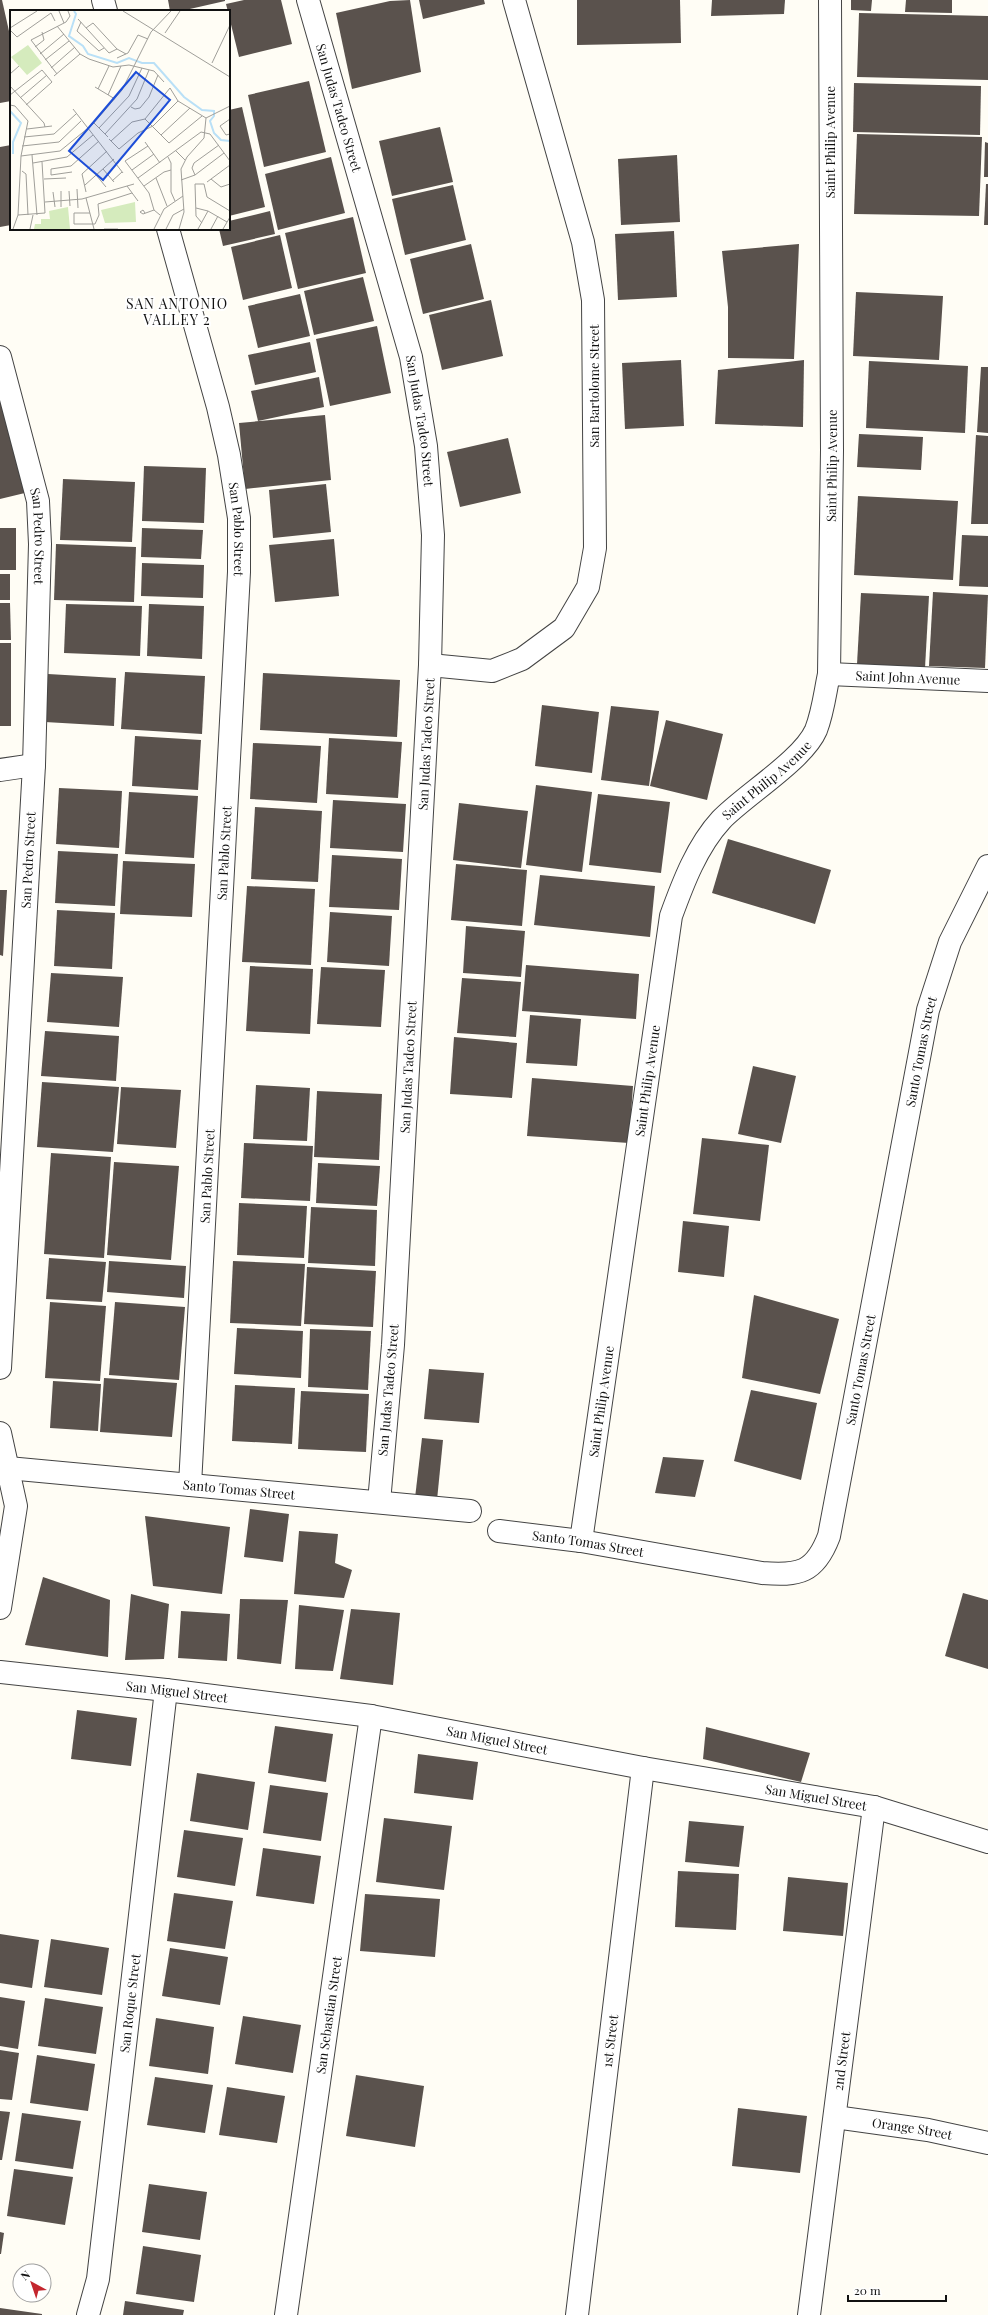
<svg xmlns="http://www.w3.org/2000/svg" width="988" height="2315" viewBox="0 0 988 2315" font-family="'Playfair Display',serif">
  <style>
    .building { fill: #5a524d }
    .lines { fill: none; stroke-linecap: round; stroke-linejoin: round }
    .street-casing { stroke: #444; stroke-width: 24 }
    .street { stroke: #fff; stroke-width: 22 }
    .labels { text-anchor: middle; stroke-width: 4; stroke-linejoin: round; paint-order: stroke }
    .street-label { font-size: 13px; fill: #111; stroke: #fff }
    .neighbourhood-label { font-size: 14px; letter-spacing: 1px; fill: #111; stroke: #fff }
    .inset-river { fill: none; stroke: #b9e0f7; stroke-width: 2 }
    .inset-road { fill: none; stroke: #a09f9a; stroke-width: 1 }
    .view { fill: #1d4ed8; fill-opacity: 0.15; stroke: #1d4ed8; stroke-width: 2 }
    .inset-edge { fill: none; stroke: #111; stroke-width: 2 }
  </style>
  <rect width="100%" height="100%" fill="#fffdf5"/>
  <g class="building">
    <polygon points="0,0 2,0 11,40 11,101 0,103"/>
    <polygon points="168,0 225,0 225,1 181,11 170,11"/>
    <polygon points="244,0 281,0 292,44 239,57 226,4"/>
    <polygon points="410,0 421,72 352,89 336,13 390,1"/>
    <polygon points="419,0 484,0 485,4 423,19"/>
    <polygon points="577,0 680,0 681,43 577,45"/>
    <polygon points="712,0 785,0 784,14 711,16"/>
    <polygon points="851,0 872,0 871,11 851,10"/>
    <polygon points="906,0 952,0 952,13 905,12"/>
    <polygon points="859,13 988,16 988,80 857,77"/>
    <polygon points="309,81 326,152 264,167 248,95"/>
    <polygon points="854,83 981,86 980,135 853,132"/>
    <polygon points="242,107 265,207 229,216 229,110"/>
    <polygon points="440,127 453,182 392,196 379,141"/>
    <polygon points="857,134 982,137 979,216 854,214"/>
    <polygon points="985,142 988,143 988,177 984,177"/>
    <polygon points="11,145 11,225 0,227 0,147"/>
    <polygon points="677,155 680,222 621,225 618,159"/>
    <polygon points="331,157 345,213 278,230 265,174"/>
    <polygon points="986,184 988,184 988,225 984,225"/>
    <polygon points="453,185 466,240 405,255 392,199"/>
    <polygon points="270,211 275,234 223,246 219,229 229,229 229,221"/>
    <polygon points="353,217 366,273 298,289 285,233"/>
    <polygon points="674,231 677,297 618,300 615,234"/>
    <polygon points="280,235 292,288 243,300 231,247"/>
    <polygon points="471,244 484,299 423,314 410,259"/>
    <polygon points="799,244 794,359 728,358 728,307 722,251"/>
    <polygon points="363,277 374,321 314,335 304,291"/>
    <polygon points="856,292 943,296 939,360 853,356"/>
    <polygon points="300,294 310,336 258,348 248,306"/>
    <polygon points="491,300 503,356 442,370 429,315"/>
    <polygon points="377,326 391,393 330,406 316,339"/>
    <polygon points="310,342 316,372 255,385 248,355"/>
    <polygon points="681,360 684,426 625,429 622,363"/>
    <polygon points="804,360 803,427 715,424 718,370"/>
    <polygon points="869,361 968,366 965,433 866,428"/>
    <polygon points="981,367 988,367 988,433 977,432"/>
    <polygon points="319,377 324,407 258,421 251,391"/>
    <polygon points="0,388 29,492 0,499"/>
    <polygon points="325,415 331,480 245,489 239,423"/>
    <polygon points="859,434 923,437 921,470 857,467"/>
    <polygon points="976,435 988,436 988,524 971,524"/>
    <polygon points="508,438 521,493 460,507 447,452"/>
    <polygon points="144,466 206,468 204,523 142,521"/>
    <polygon points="63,479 135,482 132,542 60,540"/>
    <polygon points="326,484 331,532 273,538 269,490"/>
    <polygon points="858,496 958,501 953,580 854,575"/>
    <rect x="0" y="528" width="16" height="42"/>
    <polygon points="142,528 203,530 201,559 141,557"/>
    <polygon points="962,535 988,536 988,587 959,586"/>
    <polygon points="334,539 339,596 275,602 269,545"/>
    <polygon points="56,544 136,547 134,602 54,600"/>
    <polygon points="142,563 204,565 203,598 141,596"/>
    <rect x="0" y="574" width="10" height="26"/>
    <polygon points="933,592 988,595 985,668 929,666"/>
    <polygon points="861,593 929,596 925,668 857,664"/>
    <polygon points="0,603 10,603 11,640 0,640"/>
    <polygon points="66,604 142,606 140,656 64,653"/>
    <polygon points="149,604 204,606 202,659 147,656"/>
    <rect x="0" y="643" width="11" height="83"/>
    <polygon points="125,672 205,676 202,734 121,729"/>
    <polygon points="263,673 400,680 397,737 260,730"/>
    <polygon points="48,674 116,678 114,726 45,722"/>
    <polygon points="542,705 599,712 592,773 535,766"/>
    <polygon points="611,706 659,711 649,786 601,780"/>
    <polygon points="666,720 723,734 707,800 650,786"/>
    <polygon points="135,736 201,740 198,790 132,786"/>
    <polygon points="329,738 402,742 398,798 326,794"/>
    <polygon points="253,743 321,746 317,803 250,799"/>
    <polygon points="536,785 592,792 582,872 526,865"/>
    <polygon points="59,788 122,791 119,848 56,844"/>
    <polygon points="129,792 198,796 194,858 125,854"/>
    <polygon points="598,794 670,802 661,873 589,865"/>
    <polygon points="333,800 406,804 403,852 330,848"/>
    <polygon points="459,803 528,811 521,868 453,860"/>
    <polygon points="255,807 322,811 318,882 251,879"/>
    <polygon points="728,839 831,870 815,924 712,893"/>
    <polygon points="58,851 118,854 115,906 55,903"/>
    <polygon points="332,855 402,859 399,910 329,907"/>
    <polygon points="123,861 195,864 192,917 120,914"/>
    <polygon points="456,864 527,870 522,926 451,920"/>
    <polygon points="540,875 655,886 650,937 534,925"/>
    <polygon points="247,886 315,889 311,965 242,962"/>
    <polygon points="0,890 7,890 3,956 0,955"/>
    <polygon points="57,910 115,913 112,969 54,966"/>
    <polygon points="330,912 392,916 389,966 327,962"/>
    <polygon points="466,926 525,931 521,977 463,973"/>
    <polygon points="526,965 639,974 636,1019 522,1011"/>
    <polygon points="250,966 313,969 310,1034 246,1031"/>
    <polygon points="321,967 385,970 381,1027 317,1024"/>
    <polygon points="51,973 123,977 119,1027 47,1022"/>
    <polygon points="462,978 521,982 516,1037 457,1033"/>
    <polygon points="530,1015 581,1019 577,1066 526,1063"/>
    <polygon points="45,1031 119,1036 116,1081 41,1076"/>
    <polygon points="454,1037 517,1043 512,1098 450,1094"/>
    <polygon points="753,1066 796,1076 781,1143 738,1134"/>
    <polygon points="532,1078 633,1086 629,1143 527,1136"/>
    <polygon points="42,1082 119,1087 113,1152 37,1147"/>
    <polygon points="256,1085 310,1088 307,1141 253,1139"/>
    <polygon points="121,1087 181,1090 176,1148 117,1144"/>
    <polygon points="317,1091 382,1094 379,1160 314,1157"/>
    <polygon points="702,1138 769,1145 760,1221 693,1214"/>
    <polygon points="244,1143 313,1146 310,1201 241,1198"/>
    <polygon points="51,1153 111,1157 104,1258 44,1254"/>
    <polygon points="114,1162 179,1166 171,1260 107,1255"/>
    <polygon points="318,1163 380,1166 377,1206 316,1203"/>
    <polygon points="239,1203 307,1206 304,1258 237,1255"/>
    <polygon points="311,1207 377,1210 375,1266 308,1263"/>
    <polygon points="683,1221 729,1226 724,1277 678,1272"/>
    <polygon points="49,1258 106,1262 102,1302 46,1299"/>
    <polygon points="109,1261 186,1266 184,1298 107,1292"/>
    <polygon points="233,1261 305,1264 301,1326 230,1323"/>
    <polygon points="307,1267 376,1271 373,1327 304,1324"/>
    <polygon points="754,1295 839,1319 820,1394 742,1378"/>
    <polygon points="50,1302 106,1306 100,1381 45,1378"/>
    <polygon points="115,1302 185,1307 179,1380 109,1375"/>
    <polygon points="237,1328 303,1331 301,1378 234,1374"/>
    <polygon points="310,1329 371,1331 368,1390 308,1387"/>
    <polygon points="429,1369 484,1373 479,1423 424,1419"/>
    <polygon points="104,1378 177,1383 172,1437 100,1432"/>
    <polygon points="53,1381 101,1384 98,1431 50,1428"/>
    <polygon points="235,1385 295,1388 292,1444 232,1441"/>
    <polygon points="751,1390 817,1403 801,1480 734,1461"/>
    <polygon points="301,1391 369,1394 366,1452 298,1449"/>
    <polygon points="422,1438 443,1440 437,1500 415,1498"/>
    <polygon points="663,1457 704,1460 695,1497 655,1493"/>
    <polygon points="250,1509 289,1514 283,1562 244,1557"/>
    <polygon points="145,1516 230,1527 222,1594 153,1586"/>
    <polygon points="299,1531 338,1534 335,1563 352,1570 344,1598 294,1594"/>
    <polygon points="43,1577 110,1600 108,1657 25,1645"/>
    <polygon points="963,1593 988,1600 988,1669 945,1656"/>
    <polygon points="131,1594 169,1604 164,1659 125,1660"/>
    <polygon points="240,1599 288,1600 281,1664 237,1659"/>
    <polygon points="299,1605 344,1610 333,1671 295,1669"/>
    <polygon points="351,1609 400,1613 393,1685 340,1679"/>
    <polygon points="181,1611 230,1614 227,1661 178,1658"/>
    <polygon points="77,1710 137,1718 131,1766 71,1759"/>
    <polygon points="275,1726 333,1734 326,1782 268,1773"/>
    <polygon points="706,1727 810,1753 801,1782 703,1759"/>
    <polygon points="418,1754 478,1762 473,1800 414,1793"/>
    <polygon points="197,1773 255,1782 248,1830 190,1821"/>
    <polygon points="270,1785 328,1793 321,1841 263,1833"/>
    <polygon points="384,1818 452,1826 444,1890 376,1882"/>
    <polygon points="689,1821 744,1826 739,1867 685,1862"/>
    <polygon points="184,1830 243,1838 235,1886 177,1877"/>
    <polygon points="263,1848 321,1856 314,1904 256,1896"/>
    <polygon points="678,1871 739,1874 736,1930 675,1927"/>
    <polygon points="788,1877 848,1883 843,1936 783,1931"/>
    <polygon points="174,1893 233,1901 225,1949 167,1941"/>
    <polygon points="365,1894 440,1899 435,1957 360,1951"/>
    <polygon points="0,1934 39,1940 32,1988 0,1983"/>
    <polygon points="51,1939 109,1948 102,1995 44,1987"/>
    <polygon points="170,1948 228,1957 220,2005 162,1996"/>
    <polygon points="0,1997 25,2001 18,2049 0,2046"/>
    <polygon points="45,1998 103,2007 96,2054 38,2046"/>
    <polygon points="243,2016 301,2025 293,2073 235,2064"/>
    <polygon points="156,2018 214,2027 208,2074 149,2066"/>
    <polygon points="0,2050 19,2053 12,2100 0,2099"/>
    <polygon points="37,2055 95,2064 88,2111 30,2103"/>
    <polygon points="356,2075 424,2086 415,2147 346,2136"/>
    <polygon points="155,2077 213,2085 205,2133 147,2125"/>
    <polygon points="227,2087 285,2096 277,2143 219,2135"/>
    <polygon points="738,2108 807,2116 800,2173 732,2166"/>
    <polygon points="0,2111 10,2112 2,2160 0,2160"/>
    <polygon points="22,2113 81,2121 73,2169 15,2161"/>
    <polygon points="14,2169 73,2177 65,2225 7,2216"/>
    <polygon points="149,2184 207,2192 200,2240 142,2232"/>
    <polygon points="0,2232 4,2233 1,2254 0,2254"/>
    <polygon points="143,2246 201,2255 194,2302 136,2294"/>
    <polygon points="125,2301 184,2310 183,2315 123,2315"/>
    <polygon points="0,2308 42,2314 42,2315 0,2315"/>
  </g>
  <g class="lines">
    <g class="street-casing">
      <g id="street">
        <polyline points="103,0 106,11"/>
        <path id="s1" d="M308,0L411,357L426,446L433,535L430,665L393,1345L379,1502"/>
        <path id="s2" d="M168,229L218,407L229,455L239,518V572L190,1485"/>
        <path id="s3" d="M0,357L38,501L40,544L34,765L0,1368"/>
        <polyline points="430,665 492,671 522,659 564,628 588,587 595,548 593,300 583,242 514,0"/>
        <path id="s4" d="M829,674L988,681"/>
        <polyline points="0,770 34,765"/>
        <polyline points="0,1433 16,1506 0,1608"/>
        <path id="s5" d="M8,1468L470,1511"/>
        <path id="s6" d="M499,1531L581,1541L762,1573C799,1576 815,1573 829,1536L928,1010L950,942L988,866"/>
        <path id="s7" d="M581,1541L671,916C683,883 697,846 721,820C745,795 803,760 816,730C823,712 825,693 829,674L832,450L830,0"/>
        <path id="s8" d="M0,1672L166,1690L371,1716L643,1768L874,1807L988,1842"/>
        <path id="s9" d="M835,2117L928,2130L988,2143"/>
        <path id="s10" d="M88,2315L98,2279L166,1690"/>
        <path id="s11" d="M286,2315L371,1716"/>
        <path id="s12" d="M577,2315L643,1768"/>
        <path id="s13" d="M809,2315L874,1807"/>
      </g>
    </g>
    <use href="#street" class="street"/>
  </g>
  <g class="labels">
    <g class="street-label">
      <text dy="5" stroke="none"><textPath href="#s1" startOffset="112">San Judas Tadeo Street</textPath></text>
      <text transform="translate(830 142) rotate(-90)" y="5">Saint Philip Avenue</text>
      <text transform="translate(594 386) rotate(-90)" y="5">San Bartolome Street</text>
      <text dy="5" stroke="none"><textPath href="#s1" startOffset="436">San Judas Tadeo Street</textPath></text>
      <text dy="5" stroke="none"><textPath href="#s7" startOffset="1138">Saint Philip Avenue</textPath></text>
      <text dy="5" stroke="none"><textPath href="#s2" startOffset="309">San Pablo Street</textPath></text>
      <text dy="5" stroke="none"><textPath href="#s3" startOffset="184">San Pedro Street</textPath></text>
      <text dy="5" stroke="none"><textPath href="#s4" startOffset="79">Saint John Avenue</textPath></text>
      <text transform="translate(426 744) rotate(-87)" y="5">San Judas Tadeo Street</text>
      <text dy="5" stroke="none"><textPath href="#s7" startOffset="801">Saint Philip Avenue</textPath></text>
      <text transform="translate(224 853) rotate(-87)" y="5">San Pablo Street</text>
      <text transform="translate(28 860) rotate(-87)" y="5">San Pedro Street</text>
      <text dy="5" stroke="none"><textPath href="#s6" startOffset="845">Santo Tomas Street</textPath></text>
      <text transform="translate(408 1067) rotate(-87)" y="5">San Judas Tadeo Street</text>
      <text dy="5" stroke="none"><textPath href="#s7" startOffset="465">Saint Philip Avenue</textPath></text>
      <text transform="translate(207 1176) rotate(-87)" y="5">San Pablo Street</text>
      <text dy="5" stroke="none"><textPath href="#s6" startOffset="521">Santo Tomas Street</textPath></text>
      <text transform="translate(388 1390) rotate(-85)" y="5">San Judas Tadeo Street</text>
      <text dy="5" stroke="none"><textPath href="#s7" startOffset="141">Saint Philip Avenue</textPath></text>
      <text dy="5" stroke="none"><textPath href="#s5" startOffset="232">Santo Tomas Street</textPath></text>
      <text dy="5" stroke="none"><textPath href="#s6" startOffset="90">Santo Tomas Street</textPath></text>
      <text dy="5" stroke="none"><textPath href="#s8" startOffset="178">San Miguel Street</textPath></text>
      <text dy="5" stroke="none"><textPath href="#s8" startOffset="502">San Miguel Street</textPath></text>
      <text dy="5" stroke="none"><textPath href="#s8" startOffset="826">San Miguel Street</textPath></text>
      <text dy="5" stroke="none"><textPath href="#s10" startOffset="315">San Roque Street</textPath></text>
      <text dy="5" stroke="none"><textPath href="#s11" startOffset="303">San Sebastian Street</textPath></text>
      <text dy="5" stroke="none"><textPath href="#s12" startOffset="276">1st Street</textPath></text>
      <text dy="5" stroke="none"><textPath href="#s13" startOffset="256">2nd Street</textPath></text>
      <text dy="5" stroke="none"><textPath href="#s9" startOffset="78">Orange Street</textPath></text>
    </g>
    <g class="neighbourhood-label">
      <text x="177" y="309">SAN ANTONIO<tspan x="177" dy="16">VALLEY 2</tspan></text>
    </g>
  </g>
  <g transform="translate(10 10)">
    <rect width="220" height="220" fill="#fffdf5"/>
    <path d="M18,35L32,53L17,65L1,47ZM125,192L126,212L95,213L91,200ZM58,197L60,219H24L25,214H31V209H40L39,201Z" fill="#d5ebbd"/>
    <path class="inset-river" d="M64,1L66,4L59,26L73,36L78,44L107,53L119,48L132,53H144L174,87L192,100L204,101V106L200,111L204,123L211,130L220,131M0,101L11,113L3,132V144"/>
    <path class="inset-road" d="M49,1L54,13M113,1L220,67M68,9L99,43L107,39M71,12L67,21L89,41L94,38M47,16L70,44L79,49L103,57L119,55L144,61L154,72M0,18L27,1M76,18L83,13L107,39L116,44M0,20L7,27L41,3L45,11M155,23L170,1M25,37L34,30L32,22M30,44L54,24M107,48L118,43L128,25L138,29M35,50L59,31M202,53L220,15M41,58L65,37M0,64L9,56M47,64L21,30L56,12L60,6L58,1M44,66L70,44M0,76L34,113L35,117M85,77L105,89M88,79L99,56M0,85L32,60L42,72L16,95M98,85L111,56M10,88L37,65M0,95L5,96L18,111L11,146L8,205M121,97L125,99L130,98L139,87L148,65M63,99L113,163M196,108L220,96M135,109L159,133L192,106M220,109L210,116L216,125L220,124M83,112L98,127M89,118L119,86L132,58M17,119L42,116M95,124L127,89L139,60M151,125L180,98M14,127L44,124L66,104M99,129L109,139L128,123L143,116L168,91M101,131L122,112L135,109L160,78L168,91L196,108M135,132L150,153M12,136L49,132L71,111M138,136L115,151L139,183L144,200L150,205M166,141L175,150M22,145L27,205M11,146L50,141L83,114L112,80L141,22L161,1M158,147L161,153V182L165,191M23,153L57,147L83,125M61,156L41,159V165L62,162M61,156L89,131M93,159L104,172M122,160L144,144M12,161L16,164L18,205M86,165L96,177M185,165L182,158L184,153L209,135M128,168L191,122L200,124L220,151M146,168L157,196M34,169L56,168M201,169L211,177L220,174M171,170L185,165L214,143M102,171L112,162M197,172L220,155M75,175L104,149M117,176L128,191M134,176L154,162L161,160M67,179L68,198M51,181V197M59,181L60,196M43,182L45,197M76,182L72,164L97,141M76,188L84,219M35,192L72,189L124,174M186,198L198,201L217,212M80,203H64V214H85L89,205L88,194L122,183M135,203L133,200L130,202L133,204L144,200M8,205L35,203L32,152M192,213L186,206L185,174H194L197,187L220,201M3,219L8,205M20,219L23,205M94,219H108M144,219L154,199L173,186M156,219L163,205L174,199M169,219L174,202L171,159L177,147L194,128L196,108M188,219L198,201M201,219L208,206M213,219L220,207"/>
    <path class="view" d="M126,62L160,90L93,170L59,141Z"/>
    <rect width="220" height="220" class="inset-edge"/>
  </g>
  <g transform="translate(32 2283) rotate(320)"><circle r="19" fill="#ffffff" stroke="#a0a0a0"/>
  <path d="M0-3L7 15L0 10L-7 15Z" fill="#c4262e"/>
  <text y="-6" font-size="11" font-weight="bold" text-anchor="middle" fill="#111111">N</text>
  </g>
  <path d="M848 2295v6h98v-6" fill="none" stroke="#111111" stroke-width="2"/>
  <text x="854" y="2295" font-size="12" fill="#111111" stroke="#ffffff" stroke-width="3" paint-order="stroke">20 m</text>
</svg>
